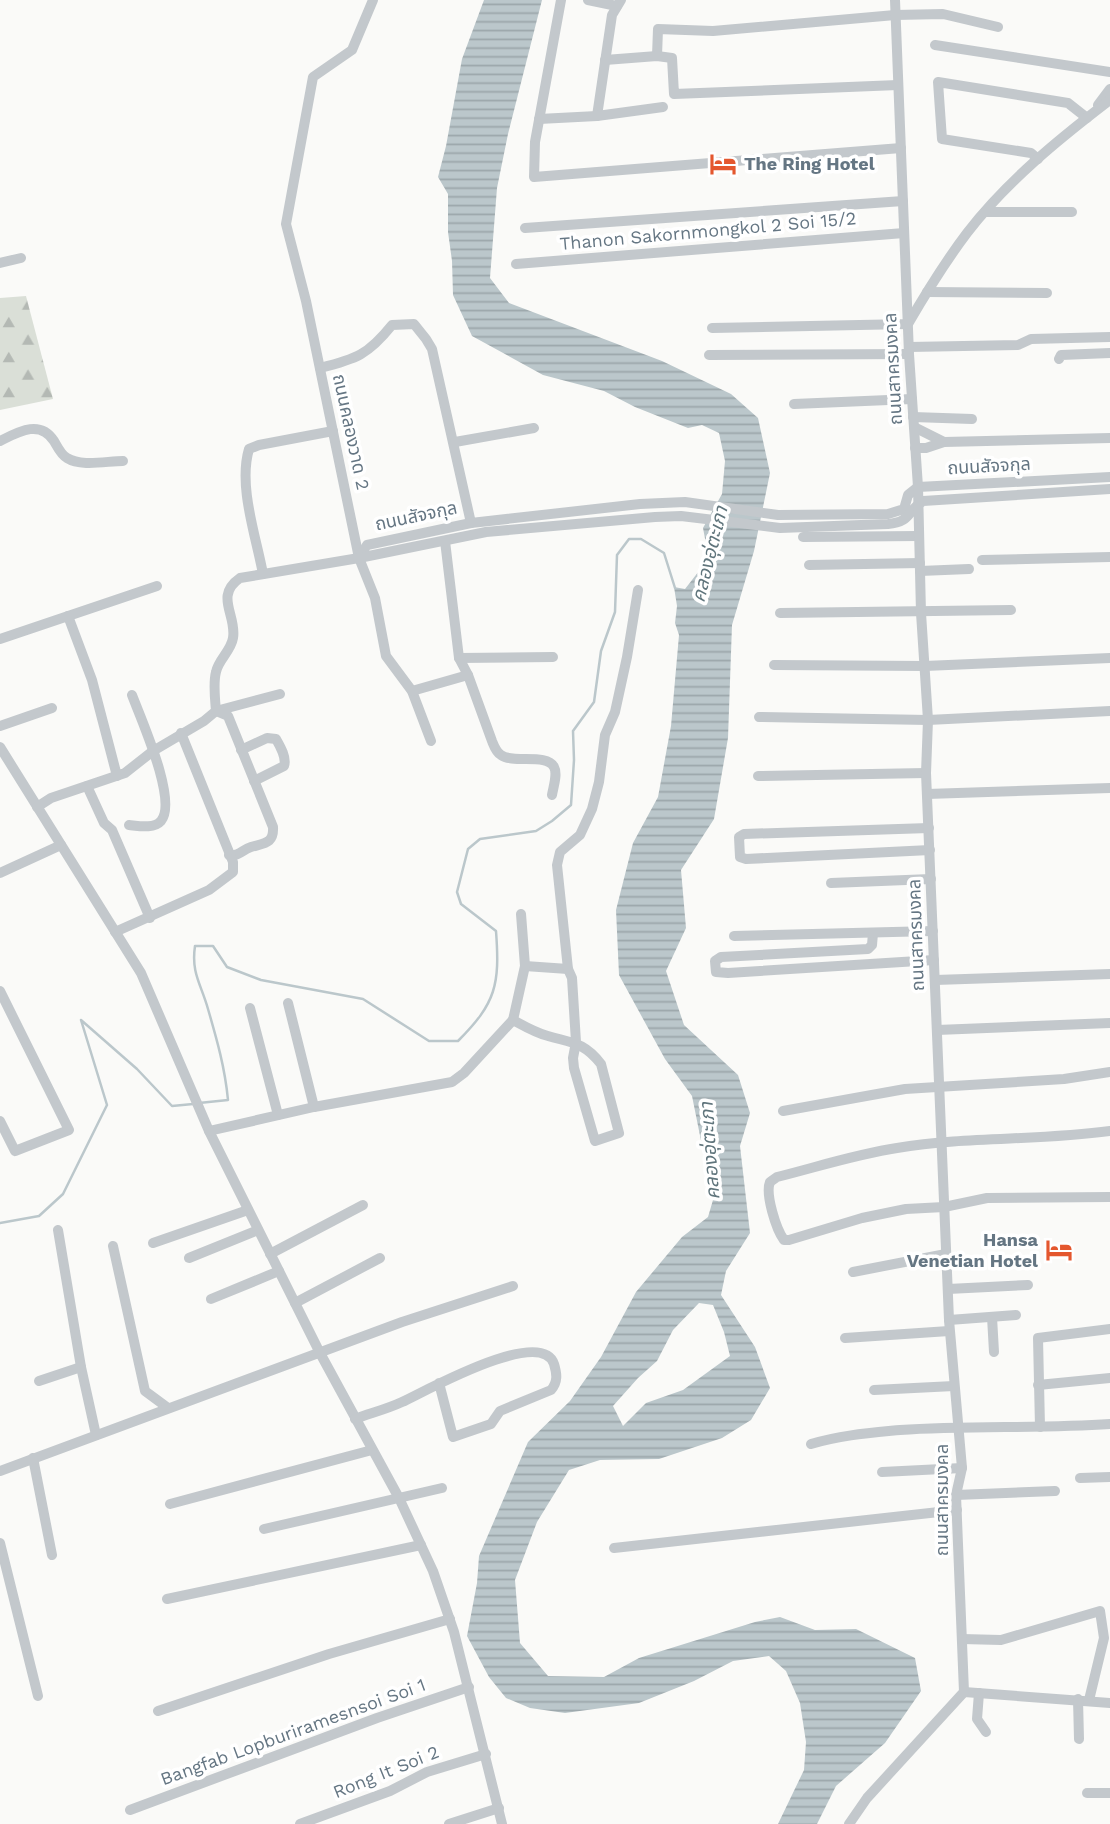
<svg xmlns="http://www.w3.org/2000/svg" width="1110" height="1824" viewBox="0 0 1110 1824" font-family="'Work Sans','Noto Sans Thai',sans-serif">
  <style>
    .forest { fill: url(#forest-firs) }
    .water { fill: url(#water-rules); fill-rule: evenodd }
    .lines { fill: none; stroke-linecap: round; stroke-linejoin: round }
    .stream { stroke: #bbc7cb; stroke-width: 2.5 }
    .minor { stroke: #c3c8cc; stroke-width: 10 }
    .labels { text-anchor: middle; stroke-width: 7; stroke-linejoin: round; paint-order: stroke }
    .poi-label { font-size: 18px; font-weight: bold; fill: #657683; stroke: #fff; text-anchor: start }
    .street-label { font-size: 18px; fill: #657683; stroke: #fff }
    .water-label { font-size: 19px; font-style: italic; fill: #60757c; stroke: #fff }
  </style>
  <defs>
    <pattern id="forest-firs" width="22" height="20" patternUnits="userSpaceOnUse" patternTransform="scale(1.75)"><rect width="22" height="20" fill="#dadfd7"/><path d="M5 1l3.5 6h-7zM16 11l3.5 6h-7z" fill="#b4b9b4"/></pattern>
    <pattern id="water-rules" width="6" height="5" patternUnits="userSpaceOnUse" patternTransform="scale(1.75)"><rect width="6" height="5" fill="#bbc7cb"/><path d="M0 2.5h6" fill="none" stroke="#9ca6aa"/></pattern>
  </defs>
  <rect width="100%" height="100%" fill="#fafaf8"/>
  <polygon class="forest" points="26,296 53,399 0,410 0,298"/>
  <path class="water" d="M484,0H542L508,134L497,188L490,278L509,303L662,361L731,394L758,418L770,473L754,551L732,625L728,738L714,819L681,870L686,928L666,971L684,1025L738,1075L750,1113L740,1146L750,1233L726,1271L721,1295L755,1347L770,1388L751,1420L722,1438L659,1459L600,1460L569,1470L537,1522L515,1580L520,1643L548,1676L604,1677L639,1658L755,1622L780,1617L815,1630L856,1629L915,1658L921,1691L885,1743L836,1786L817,1824H778L804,1770L806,1742L800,1703L786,1671L769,1656L733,1661L694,1681L639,1703L565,1713L530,1708L506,1698L489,1677L467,1636L477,1583L479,1556L528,1442L570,1401L601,1357L636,1292L682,1237L708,1217L713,1200L692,1096L665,1059L619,975L616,910L633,843L658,797L671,726L679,635L675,623L677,606L674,587L685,589L699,571L710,565L703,528L722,494L725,461L719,433L702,425L688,428L635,407L604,391L543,375L472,336L453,295L452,261L448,232V194L438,177L446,146L462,59ZM699,1303L713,1305L724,1332L730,1356L683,1390L646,1403L623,1426L613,1406L638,1378L657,1361L673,1330Z"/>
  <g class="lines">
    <g class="stream">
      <path d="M199,1103L228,1100C225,1068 217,1040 208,1009C201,984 191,973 195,946H213L227,967L261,980L363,999L429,1041H458C496,1003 500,985 496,931L461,904L457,892L468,849L480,839L536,831L552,821L571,805L574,760L573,731L594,702L601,651L615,612L617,555L629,539H641L664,553L675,588"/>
      <polyline points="0,1223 39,1216 63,1194 107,1105 81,1020 137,1069 172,1106 193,1104"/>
    </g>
    <g class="minor">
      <polyline points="373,0 352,50 313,77 286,224 306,301 359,558 375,598 386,656 412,691 431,741"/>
      <polyline points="561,0 535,142 534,177 901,148"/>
      <polyline points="588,0 617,6"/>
      <polyline points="935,45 1110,72"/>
      <polyline points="657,56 658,29 713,31 895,15 943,14 998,27"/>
      <polyline points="605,60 657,56 672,58 674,94 898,85"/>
      <polyline points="1098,105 1110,89"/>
      <polyline points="597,116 612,15 621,0"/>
      <polyline points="539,119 597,116 663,107"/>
      <polyline points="1038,159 1031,153 942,139 938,82 1068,103 1087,118"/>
      <polyline points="985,212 1072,212"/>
      <polyline points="525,228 903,201"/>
      <polyline points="0,263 21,258"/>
      <polyline points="516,264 904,233"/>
      <polyline points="927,292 1047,293"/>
      <path d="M712,328L908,324C926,293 945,262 967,233C1006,182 1059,139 1110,100"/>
      <polyline points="909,347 1018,345 1031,339 1110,337"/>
      <polyline points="709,355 909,354"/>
      <polyline points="1059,359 1061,355 1110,353"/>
      <path d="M320,368C356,359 368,355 392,325L414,324L426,339L432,349L471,523"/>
      <polyline points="794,404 912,399"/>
      <polyline points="913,417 972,419"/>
      <polyline points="914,427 944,442"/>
      <path d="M0,441C18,432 40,419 54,441C57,446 61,455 67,458C81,467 107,461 123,461"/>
      <polyline points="455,442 534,428"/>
      <polyline points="915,448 926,448 944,442 1110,438"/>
      <polyline points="803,537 918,536"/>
      <path d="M445,541L459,658L468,675L492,741C494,746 496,752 501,755C513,764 547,753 554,767C558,774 553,788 552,795"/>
      <polyline points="359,558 367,545 471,523 640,504 685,502 778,515 888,514 904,509 908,495 918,487 1110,477"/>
      <polyline points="982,560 1110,557"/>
      <polyline points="809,565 920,563"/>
      <polyline points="920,571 969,569"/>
      <path d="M263,574C256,536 238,486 249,449L259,445L333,431"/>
      <polyline points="780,613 1011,610"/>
      <polyline points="68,616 92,680 117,776"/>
      <polyline points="0,639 157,586"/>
      <polyline points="459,658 553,657"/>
      <polyline points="774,665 925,666 1110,658"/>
      <polyline points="412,691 468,675"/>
      <polyline points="759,717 928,720 1110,711"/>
      <polyline points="0,726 52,708"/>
      <polyline points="0,747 141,973 209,1131 320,1353 399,1498 433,1571 454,1632 502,1824"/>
      <path d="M241,750L267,738L276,739C280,746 287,758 284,766L254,781"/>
      <polyline points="758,776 926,773"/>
      <polyline points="87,786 104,823 112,830 150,918"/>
      <polyline points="927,794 1110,788"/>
      <path d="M37,807L51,798L125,773L153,751L204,721L216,711C215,699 213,683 216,672C218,660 231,651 233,638C237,615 214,596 240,578L359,558L486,532L655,517L681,516L780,528L888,524C911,522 906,512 923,501L1110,489"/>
      <path d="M129,825C139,826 154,829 161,821C178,801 141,719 132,695"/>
      <polyline points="929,828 744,834 739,837 740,857 746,859 930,850"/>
      <path d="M229,855C240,856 242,850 251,847C264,843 274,844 273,827L228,716L216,711L280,694"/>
      <polyline points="0,873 61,845"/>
      <polyline points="831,883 931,879"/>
      <polyline points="115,932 209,890 233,872 233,862 181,733"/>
      <polyline points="873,933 872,945 868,949 721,957 715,961 716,972 728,973 934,960"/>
      <polyline points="734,936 933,931"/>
      <polyline points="525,966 568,969"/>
      <polyline points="935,980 1110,974"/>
      <polyline points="0,991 69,1130 15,1151 0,1121"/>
      <polyline points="288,1003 314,1107"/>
      <polyline points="250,1008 278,1115"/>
      <polyline points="513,1020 525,966 521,914"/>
      <polyline points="937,1030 1110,1023"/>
      <polyline points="783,1111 905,1089 1064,1079 1110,1072"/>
      <path d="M209,1131L314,1107L452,1082L464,1073L513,1020C524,1026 536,1033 548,1036C572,1043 584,1042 601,1064L619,1133L595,1141L574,1068L573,1058L576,1042L572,978L568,969L557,865L560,852L580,835L592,809L599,782L605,735L615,712L627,657L638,590"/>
      <path d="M1110,1131C1039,1141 967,1136 897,1148C857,1154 817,1167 777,1177L770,1182C765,1194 776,1229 784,1240H789L862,1218L906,1209L944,1207L987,1198L1110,1197"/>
      <polyline points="58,1230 81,1367 96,1435"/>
      <polyline points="153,1243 248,1210"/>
      <polyline points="113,1246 145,1391 168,1408"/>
      <polyline points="270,1254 363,1205"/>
      <polyline points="189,1258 258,1230"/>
      <polyline points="853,1272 946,1254"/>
      <polyline points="948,1289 1028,1285"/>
      <polyline points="211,1299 279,1271"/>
      <polyline points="295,1303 380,1258"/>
      <polyline points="992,1317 994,1352"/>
      <polyline points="949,1320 1016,1315"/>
      <polyline points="845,1338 949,1331"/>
      <polyline points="39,1381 81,1367"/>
      <polyline points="1038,1385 1110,1378"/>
      <polyline points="874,1390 954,1386"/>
      <path d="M355,1419C371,1413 387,1409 402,1402C426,1391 541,1326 554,1364C557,1374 558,1382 551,1390L500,1411L491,1424L453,1437L439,1383"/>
      <polyline points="1040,1427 1038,1338 1110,1329"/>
      <path d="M811,1444C841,1435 869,1433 900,1430C970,1425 1040,1429 1110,1424"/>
      <polyline points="33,1458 52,1555"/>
      <polyline points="0,1471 402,1322 513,1286"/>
      <polyline points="882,1472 962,1468"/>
      <polyline points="1080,1478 1110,1477"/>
      <polyline points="956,1495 1055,1491"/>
      <polyline points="170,1504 372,1450"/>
      <polyline points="264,1529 442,1488"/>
      <polyline points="0,1543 38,1696"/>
      <polyline points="614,1548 957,1510"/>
      <polyline points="167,1599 421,1545"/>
      <polyline points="962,1639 1001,1640 1100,1611 1104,1638 1089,1700"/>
      <polyline points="964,1692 1110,1703"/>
      <polyline points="979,1693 977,1719 986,1732"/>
      <polyline points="1078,1699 1079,1739"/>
      <polyline points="158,1711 329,1654 450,1619"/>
      <polyline points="1087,1793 1110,1793"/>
      <polyline points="130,1810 377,1718 469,1687"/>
      <polyline points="300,1824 390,1791 427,1772 486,1754"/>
      <polyline points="449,1824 499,1808"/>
      <polyline points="849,1824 867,1798 964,1692 956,1495 962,1468 949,1320 926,773 928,720 921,613 918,487 909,354 895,0"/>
    </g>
  </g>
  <defs>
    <g id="hotel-bare" transform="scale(2.1)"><path d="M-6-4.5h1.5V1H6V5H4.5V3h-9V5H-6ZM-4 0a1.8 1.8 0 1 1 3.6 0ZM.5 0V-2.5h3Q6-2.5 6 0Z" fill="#e4572e" stroke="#fff" stroke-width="2.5" paint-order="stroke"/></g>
  </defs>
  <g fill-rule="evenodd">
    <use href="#hotel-bare" x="723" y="164"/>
    <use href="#hotel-bare" x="1059" y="1250"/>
  </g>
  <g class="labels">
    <g class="poi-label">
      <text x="744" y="170">The Ring Hotel</text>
      <text x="1038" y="1246" text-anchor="end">Hansa<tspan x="1038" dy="21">Venetian Hotel</tspan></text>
    </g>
    <g class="street-label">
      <text transform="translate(708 231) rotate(-5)" y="6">Thanon Sakornmongkol 2 Soi 15/2</text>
      <text transform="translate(893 369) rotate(-93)" y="6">ถนนสาครมงคล</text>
      <text transform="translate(351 432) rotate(78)" y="6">ถนนคลองวาด 2</text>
      <text transform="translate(989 466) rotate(-3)" y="6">ถนนสัจจกุล</text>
      <text transform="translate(416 516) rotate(-12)" y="6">ถนนสัจจกุล</text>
      <text transform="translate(916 935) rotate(-92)" y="6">ถนนสาครมงคล</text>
      <text transform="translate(942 1500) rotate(-90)" y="6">ถนนสาครมงคล</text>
      <text transform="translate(293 1732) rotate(-20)" y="6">Bangfab Lopburiramesnsoi Soi 1</text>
      <text transform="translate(386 1772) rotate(-22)" y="6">Rong It Soi 2</text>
    </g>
    <g class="water-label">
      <text transform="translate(709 554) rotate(-76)" y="7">คลองอุ่ตะเภา</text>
      <text transform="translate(709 1151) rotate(-94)" y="7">คลองอุ่ตะเภา</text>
    </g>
  </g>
</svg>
